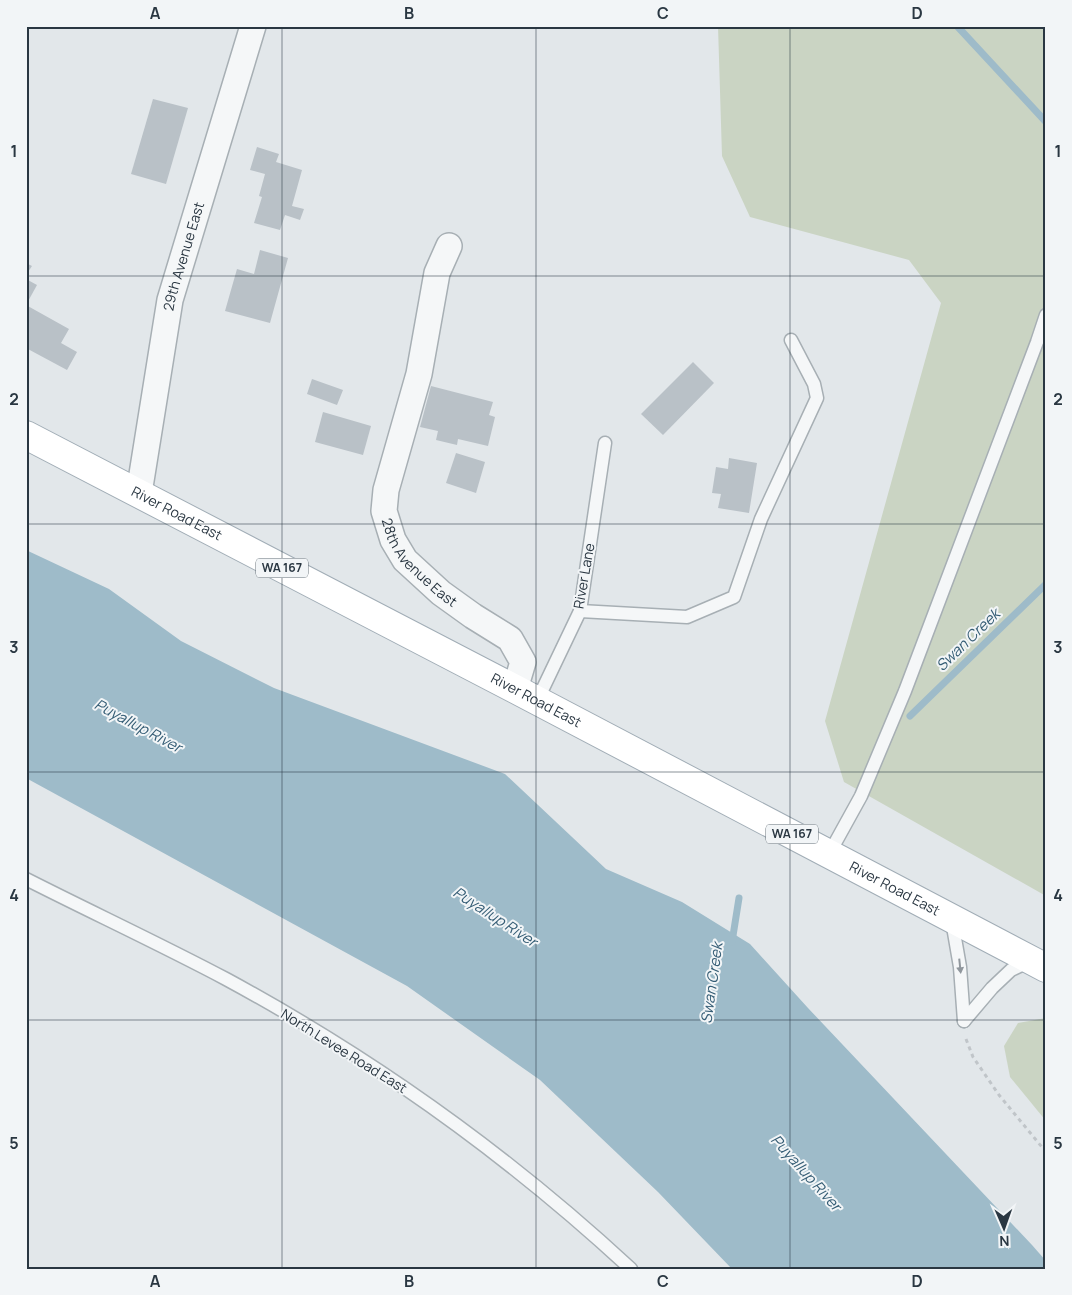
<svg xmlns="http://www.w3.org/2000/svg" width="1072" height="1295" viewBox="0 0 1072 1295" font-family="Manrope,sans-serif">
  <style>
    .green { fill: #cad4c3 }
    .water { fill: #9ebbc9 }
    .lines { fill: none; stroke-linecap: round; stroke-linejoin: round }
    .stream { stroke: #9ebbc9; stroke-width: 7 }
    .building { fill: #b9c1c7 }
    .lane-casing { stroke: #a7afb4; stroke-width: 15 }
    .street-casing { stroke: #a7afb4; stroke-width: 28 }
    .primary-casing { stroke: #a1adb6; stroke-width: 30 }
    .path { stroke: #c0c5c9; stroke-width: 3; stroke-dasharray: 4 4; stroke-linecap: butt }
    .lane { stroke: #f5f7f8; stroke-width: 12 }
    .street { stroke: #f5f7f8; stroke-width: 25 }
    .primary { stroke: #fff; stroke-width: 28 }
    .oneway { fill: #90979d }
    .grid { fill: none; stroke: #2a3742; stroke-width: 1; stroke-opacity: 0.55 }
    .labels { text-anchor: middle; stroke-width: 4; stroke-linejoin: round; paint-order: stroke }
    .shield { fill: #f2f5f7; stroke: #667078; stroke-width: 1 }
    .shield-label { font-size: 12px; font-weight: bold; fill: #2a3742 }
    .street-label { font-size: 14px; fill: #2a3742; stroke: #f2f5f7 }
    .water-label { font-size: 15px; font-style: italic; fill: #355d75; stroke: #f2f5f7 }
    .neatline { fill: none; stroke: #2a3742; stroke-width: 2 }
    .grid-label { font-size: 16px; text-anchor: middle; font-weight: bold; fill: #2a3742 }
  </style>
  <rect width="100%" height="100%" fill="#e2e7ea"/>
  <g class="green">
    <polygon points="718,26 1046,26 1046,896 844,782 825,721 941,303 909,260 750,217 722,156"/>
    <polygon points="1046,1018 1046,1121 1010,1077 1004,1046 1018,1023"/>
  </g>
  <polygon class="water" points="26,550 109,589 181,641 274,688 505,774 606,869 682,902 750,944 808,1008 1032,1245 1046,1261 1046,1269 732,1269 658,1192 540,1080 407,986 26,778"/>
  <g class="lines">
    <g class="stream">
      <polyline points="957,26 1046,122"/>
      <polyline points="910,716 1046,584"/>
      <polyline points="732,942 739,898"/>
    </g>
  </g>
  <g class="building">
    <polygon points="153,99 188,108 166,184 131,174"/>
    <polygon points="257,147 279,154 276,162 302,170 292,206 304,209 300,220 285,215 280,230 254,223 262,197 259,196 265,174 250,170"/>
    <polygon points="260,250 288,258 270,323 225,311 237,269 254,274"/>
    <polygon points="26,263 32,266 26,275"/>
    <polygon points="26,279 37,285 26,305"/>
    <polygon points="26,305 69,329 61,343 77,352 67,370 26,348"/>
    <polygon points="693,362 714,383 663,435 641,414"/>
    <polygon points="312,379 343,390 337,405 307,394"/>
    <polygon points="431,386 493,402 489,415 495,417 488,446 458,439 457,445 436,440 438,431 420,427"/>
    <polygon points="323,412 371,426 363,455 315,442"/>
    <polygon points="456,453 485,462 476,493 446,483"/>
    <polygon points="729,458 757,463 749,513 718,508 721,494 712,493 716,467 728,469"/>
  </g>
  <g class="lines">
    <g class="lane-casing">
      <g id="lane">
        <polyline points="580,611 687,617 734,597 761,519 817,398 814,384 791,340"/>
        <polyline points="537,701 580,611 605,443"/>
        <polyline points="829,854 861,796 905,691 1037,342 1046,315"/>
        <path d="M26,879C93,913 160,944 226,979C372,1058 509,1156 631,1269"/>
        <polyline points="952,921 960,967 964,1021"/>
        <polyline points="964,1021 992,988 1011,970 1030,961"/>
      </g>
    </g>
    <g class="street-casing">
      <g id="street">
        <path id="s1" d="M449,246L437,273L419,374L386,490L384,511L393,540L405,560L441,593L473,616L510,639L523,662L515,689"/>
        <path id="s2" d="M139,493L170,300L253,26"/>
      </g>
    </g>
    <g class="primary-casing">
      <g id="primary">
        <path id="s3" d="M26,435L515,689L1046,968"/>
      </g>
    </g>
    <polyline class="path" points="966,1039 973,1057 999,1095 1046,1152"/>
    <use href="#lane" class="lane"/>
    <use href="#street" class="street"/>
    <use href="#primary" class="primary"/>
  </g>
  <defs><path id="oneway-solid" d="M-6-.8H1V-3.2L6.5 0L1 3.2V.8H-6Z" transform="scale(1.25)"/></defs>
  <use class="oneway" href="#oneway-solid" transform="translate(960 966) rotate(84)"/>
  <path class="grid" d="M282,26V1269M536,26V1269M790,26V1269M26,276H1046M26,524H1046M26,772H1046M26,1020H1046"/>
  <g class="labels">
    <g class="shield">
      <rect x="256" y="558.5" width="52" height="19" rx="4"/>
      <rect x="766" y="824.5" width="52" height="19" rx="4"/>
    </g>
    <g class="shield-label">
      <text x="282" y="572">WA 167</text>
      <text x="792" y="838">WA 167</text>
    </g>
    <g class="street-label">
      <text dy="5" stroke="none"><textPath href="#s2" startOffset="241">29th Avenue East</textPath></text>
      <text dy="5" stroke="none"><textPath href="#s3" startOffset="170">River Road East</textPath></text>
      <text dy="5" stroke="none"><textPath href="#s1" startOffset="338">28th Avenue East</textPath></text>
      <text transform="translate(584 576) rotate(-80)" y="5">River Lane</text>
      <text dy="5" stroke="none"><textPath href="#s3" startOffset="575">River Road East</textPath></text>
      <text dy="5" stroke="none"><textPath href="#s3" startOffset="980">River Road East</textPath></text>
      <text transform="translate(344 1051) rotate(32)" y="5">North Levee Road East</text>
    </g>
    <g class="water-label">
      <text transform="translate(968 640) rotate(-44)" y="5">Swan Creek</text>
      <text transform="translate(138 726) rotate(28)" y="5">Puyallup River</text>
      <text transform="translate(495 917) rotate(33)" y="5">Puyallup River</text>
      <text transform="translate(712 983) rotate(-82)" y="5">Swan Creek</text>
      <text transform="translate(806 1173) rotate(48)" y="5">Puyallup River</text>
    </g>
  </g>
  <rect width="1072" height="1295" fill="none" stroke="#f2f5f7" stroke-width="55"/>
  <g transform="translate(1004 1228) rotate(178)" stroke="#f2f5f7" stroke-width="4" paint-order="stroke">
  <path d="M0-4L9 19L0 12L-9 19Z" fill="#2a3742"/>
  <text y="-8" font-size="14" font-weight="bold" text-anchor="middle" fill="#2a3742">N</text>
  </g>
  <rect x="28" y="28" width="1016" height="1240" class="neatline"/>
  <g class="grid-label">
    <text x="155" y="19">A</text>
    <text x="409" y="19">B</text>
    <text x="663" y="19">C</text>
    <text x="917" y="19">D</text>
    <text x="14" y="157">1</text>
    <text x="1058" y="157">1</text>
    <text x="14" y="405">2</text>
    <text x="1058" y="405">2</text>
    <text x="14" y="653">3</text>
    <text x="1058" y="653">3</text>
    <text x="14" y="901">4</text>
    <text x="1058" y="901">4</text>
    <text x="14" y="1149">5</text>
    <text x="1058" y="1149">5</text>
    <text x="155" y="1287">A</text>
    <text x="409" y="1287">B</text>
    <text x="663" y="1287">C</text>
    <text x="917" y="1287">D</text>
  </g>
</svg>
